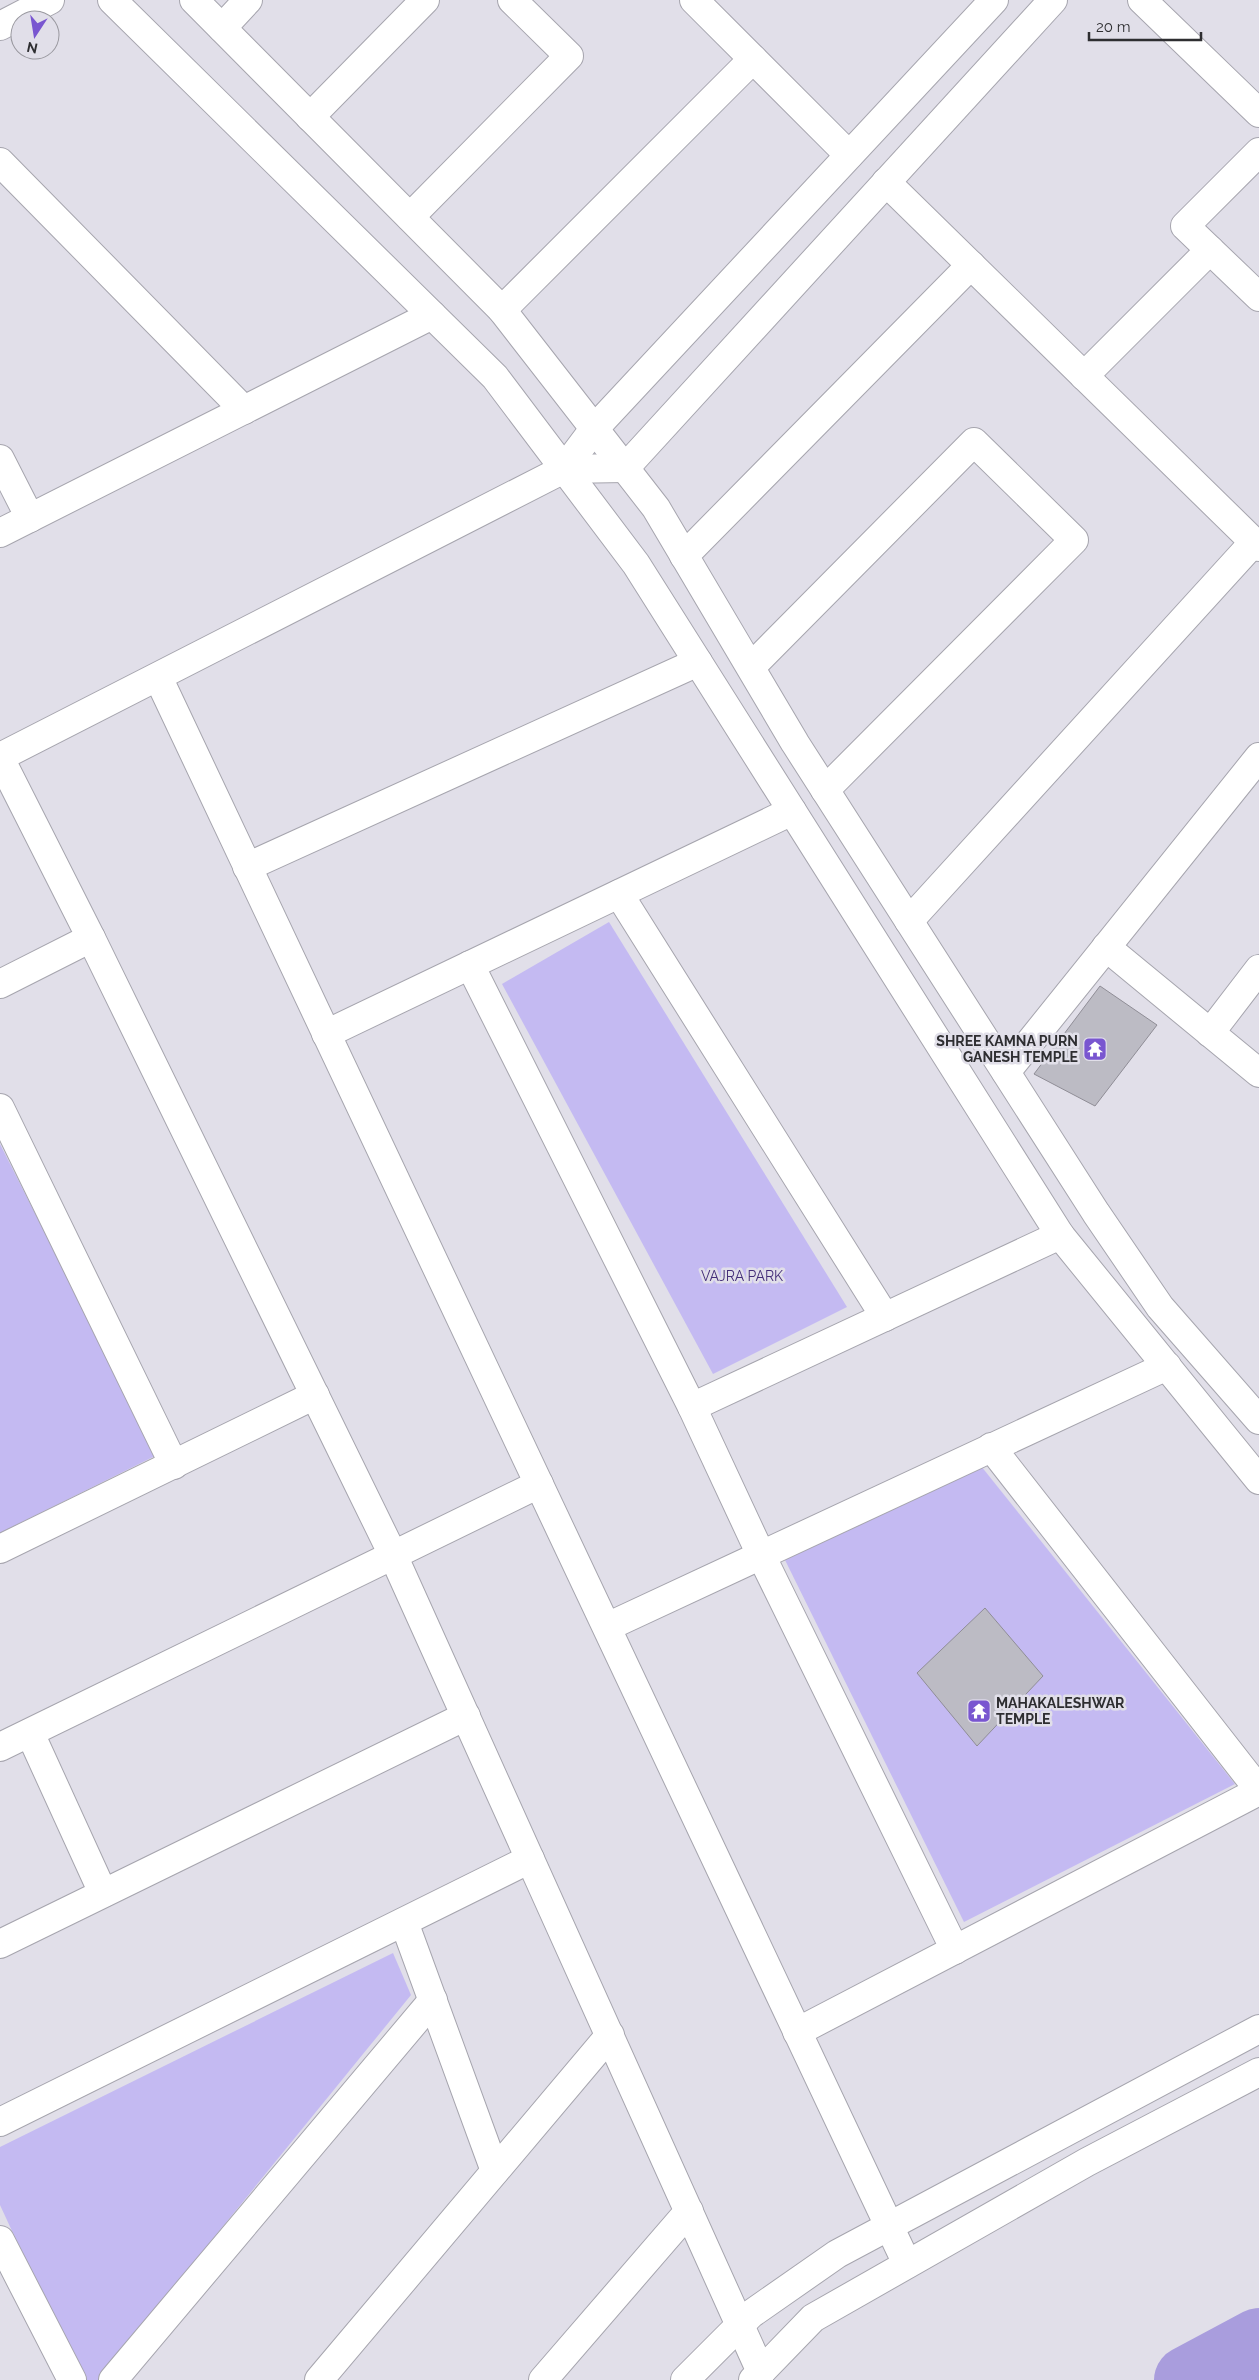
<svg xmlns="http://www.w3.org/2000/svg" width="1259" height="2380" viewBox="0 0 1259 2380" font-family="Raleway,sans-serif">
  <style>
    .green { fill: #c4baf2 }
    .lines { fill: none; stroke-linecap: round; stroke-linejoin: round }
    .river { stroke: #a99ddd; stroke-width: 68 }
    .building { fill: #bcbbc4; stroke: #8f8d96 }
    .street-casing { stroke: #a6a5ae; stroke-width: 30 }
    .secondary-casing { stroke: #a6a5ae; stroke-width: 30 }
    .street { stroke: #fff; stroke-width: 28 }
    .secondary { stroke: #fff; stroke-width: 28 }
    .labels { text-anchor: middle; stroke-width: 5; stroke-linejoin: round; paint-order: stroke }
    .poi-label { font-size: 14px; font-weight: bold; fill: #2e2e31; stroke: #e1dfe9; text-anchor: end }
    .park-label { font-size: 14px; fill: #432d78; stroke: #e1dfe9 }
  </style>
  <rect width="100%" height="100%" fill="#e1dfe9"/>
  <g class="green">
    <polygon points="609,922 847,1307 713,1374 502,984"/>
    <polygon points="0,1144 157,1455 0,1533"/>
    <polygon points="981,1466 1235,1784 964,1922 785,1560"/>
    <polygon points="393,1953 411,1995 98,2380 81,2380 0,2205 0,2147"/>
  </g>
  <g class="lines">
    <polyline class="river" points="1188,2380 1259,2342"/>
  </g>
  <g class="building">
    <polygon points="1100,986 1157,1025 1095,1106 1034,1074"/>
    <polygon points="985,1608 1043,1676 977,1746 917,1673"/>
  </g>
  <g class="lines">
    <g class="street-casing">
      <g id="street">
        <polyline points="694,0 849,155"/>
        <polyline points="1142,0 1259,113"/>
        <polyline points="0,26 50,0"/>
        <polyline points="222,28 248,0"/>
        <polyline points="310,117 425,0"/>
        <polyline points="1259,152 1185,226 1259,297"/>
        <polyline points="0,162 244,410"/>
        <polyline points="886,182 1259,547"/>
        <polyline points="410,217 569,56 512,0"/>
        <polyline points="502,310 753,59"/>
        <polyline points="1084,376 1210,250"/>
        <polyline points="0,459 30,518"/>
        <polyline points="564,469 625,468 1053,0"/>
        <polyline points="0,533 432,315"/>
        <polyline points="684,556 971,265"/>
        <polyline points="751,667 974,442 1074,540 825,790"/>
        <polyline points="158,677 907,2264"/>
        <polyline points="0,757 564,469 594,429 994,0"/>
        <polyline points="0,758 91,938 0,984"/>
        <polyline points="247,867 698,662"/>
        <polyline points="619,894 885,1317"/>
        <polyline points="909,921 1254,542"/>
        <polyline points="91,938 393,1555 761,2372"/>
        <polyline points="1106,947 1259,1073"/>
        <polyline points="470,965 692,1407 761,1555 955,1950"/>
        <polyline points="1210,1033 1259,969"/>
        <polyline points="326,1034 792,811"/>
        <polyline points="1006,1072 1259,757"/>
        <polyline points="0,1108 174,1465"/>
        <polyline points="692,1407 1060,1235"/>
        <polyline points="991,1447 1259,1790"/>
        <polyline points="0,1549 315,1395"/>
        <polyline points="607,1627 1167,1366"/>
        <polyline points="30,1733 103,1893"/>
        <polyline points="0,1747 539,1484"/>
        <polyline points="404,1922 495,2171"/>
        <polyline points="0,1944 466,1716"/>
        <polyline points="797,2032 1259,1791"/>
        <polyline points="0,2122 530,1859"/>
        <polyline points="0,2240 72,2380"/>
        <polyline points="113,2380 433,2000"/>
        <polyline points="319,2380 610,2035"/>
        <polyline points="543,2380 689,2211"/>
      </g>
    </g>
    <g class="secondary-casing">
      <g id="secondary">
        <polyline points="112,0 495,377 636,564 1060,1235 1259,1480"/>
        <polyline points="194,0 502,310 656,508 795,743 1096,1213 1160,1307 1259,1420"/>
        <polyline points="685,2380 751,2314 837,2254 1259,2029"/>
        <polyline points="753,2380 813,2318 1087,2162 1259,2072"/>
      </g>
    </g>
    <use href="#street" class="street"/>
    <use href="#secondary" class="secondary"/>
  </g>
  <defs>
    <g id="temple-square" transform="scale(1.25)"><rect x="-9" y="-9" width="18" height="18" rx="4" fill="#7956d0" stroke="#e1dfe9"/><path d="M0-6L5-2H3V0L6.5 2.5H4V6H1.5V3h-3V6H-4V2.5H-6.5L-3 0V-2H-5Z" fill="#fff"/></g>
  </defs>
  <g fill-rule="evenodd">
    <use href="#temple-square" x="1095" y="1049"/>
    <use href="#temple-square" x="979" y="1711"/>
  </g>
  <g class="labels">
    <g class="poi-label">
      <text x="1078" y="1046">SHREE KAMNA PURN<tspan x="1078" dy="16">GANESH TEMPLE</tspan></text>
      <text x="996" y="1708" text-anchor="start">MAHAKALESHWAR<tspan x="996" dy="16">TEMPLE</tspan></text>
    </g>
    <g class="park-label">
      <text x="742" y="1281">VAJRA PARK</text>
    </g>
  </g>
  <g transform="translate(35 35) rotate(192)"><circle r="24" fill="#e1dfe9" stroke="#99989f"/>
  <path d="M0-4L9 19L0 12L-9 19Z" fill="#7956d0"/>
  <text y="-8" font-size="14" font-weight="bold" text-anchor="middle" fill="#2e2e31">N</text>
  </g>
  <path d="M1089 32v8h112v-8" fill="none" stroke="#2e2e31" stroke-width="2.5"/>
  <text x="1096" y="32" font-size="15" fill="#2e2e31" stroke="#e1dfe9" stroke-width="4" paint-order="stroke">20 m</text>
</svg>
